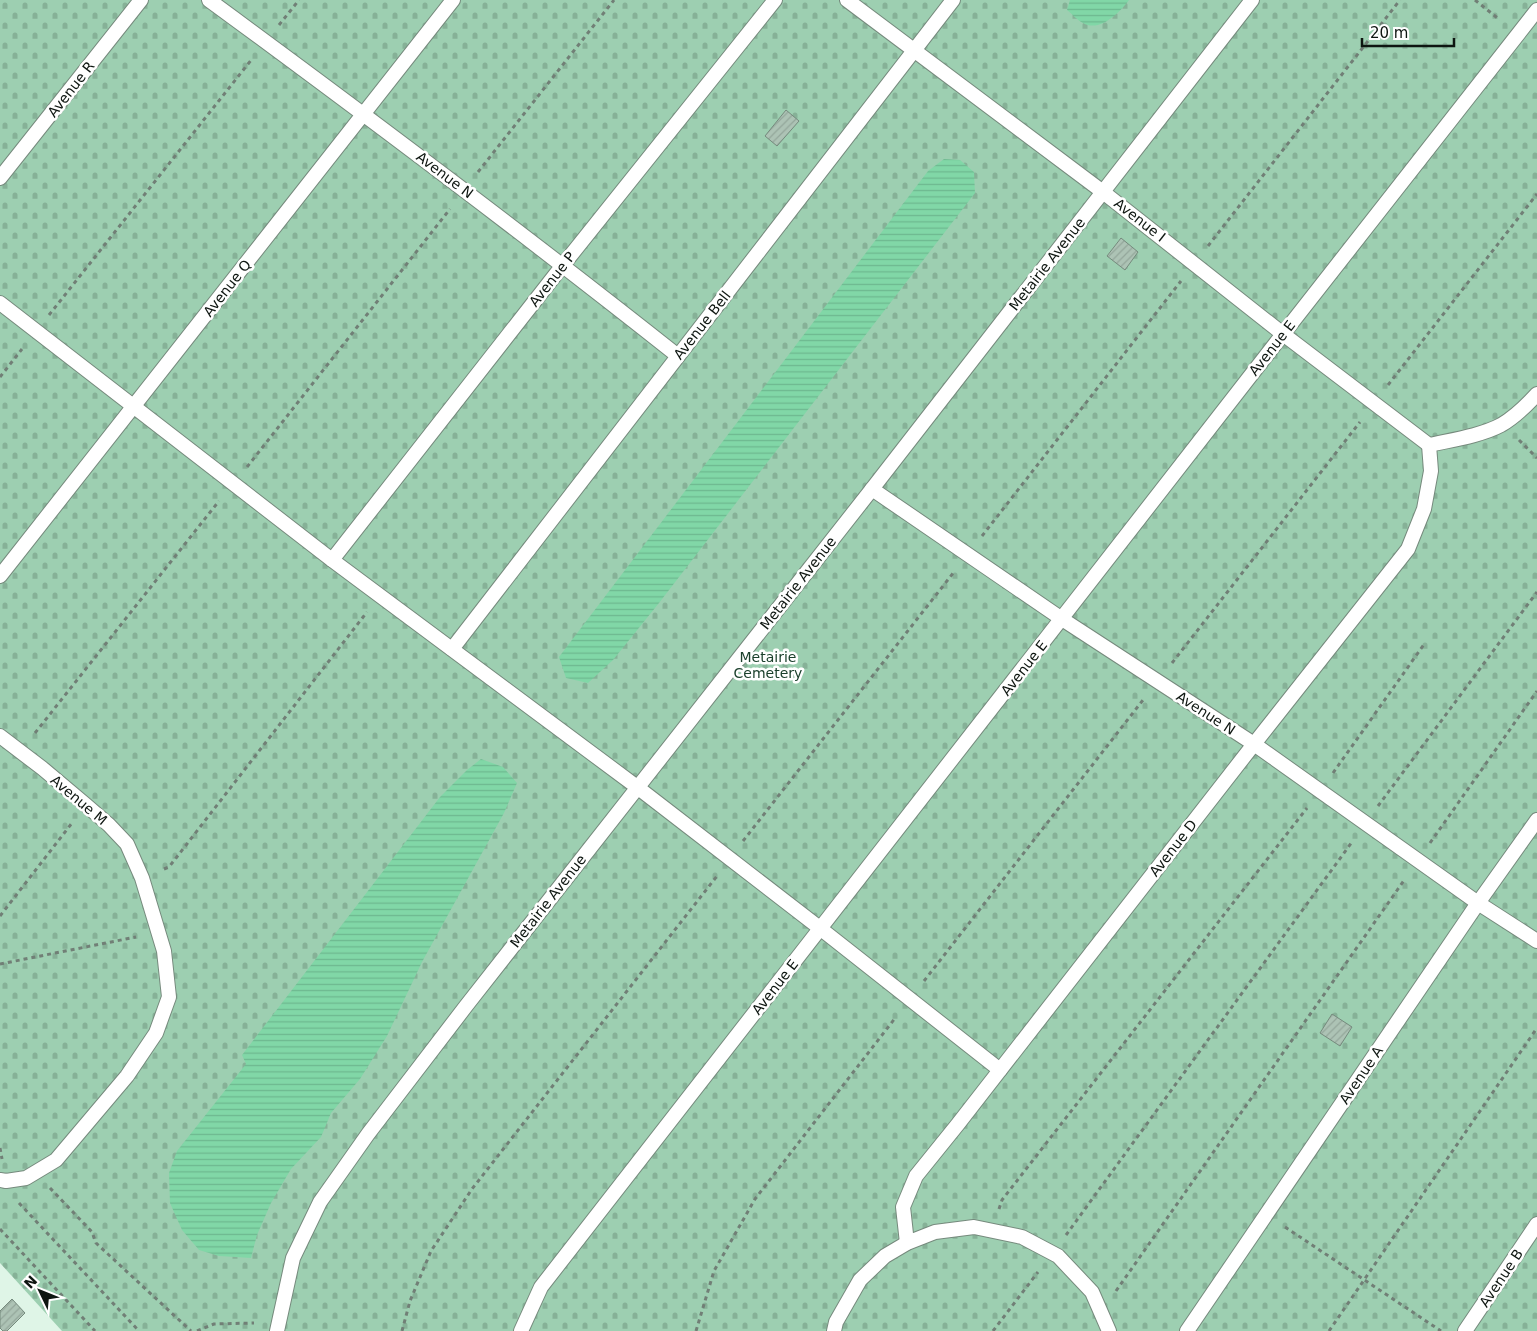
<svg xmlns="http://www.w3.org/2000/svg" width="1537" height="1331" viewBox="0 0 1537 1331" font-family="'DejaVu Sans',sans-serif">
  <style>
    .cemetery { fill: url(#cemetery-stones) }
    .water { fill: url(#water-rules) }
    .building { fill: url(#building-hatch); stroke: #758a7d }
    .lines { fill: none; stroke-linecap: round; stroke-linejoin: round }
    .lane-casing { stroke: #768a7d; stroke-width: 16 }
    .path { stroke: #717f76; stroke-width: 3; stroke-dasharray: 4 4; stroke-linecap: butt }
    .lane { stroke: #fff; stroke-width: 14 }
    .labels { text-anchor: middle; stroke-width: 5; stroke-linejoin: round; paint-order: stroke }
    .street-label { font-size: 14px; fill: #0e1611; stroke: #fff }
    .park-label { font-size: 14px; fill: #1b402c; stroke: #fff }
  </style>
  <defs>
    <pattern id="cemetery-stones" width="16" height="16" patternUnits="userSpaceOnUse" patternTransform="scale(1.25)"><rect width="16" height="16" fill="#9dcfb1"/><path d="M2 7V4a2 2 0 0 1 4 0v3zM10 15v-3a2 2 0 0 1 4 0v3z" fill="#86b197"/></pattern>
    <pattern id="water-rules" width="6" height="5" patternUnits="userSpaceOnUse" patternTransform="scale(1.25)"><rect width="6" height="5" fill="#81d7a7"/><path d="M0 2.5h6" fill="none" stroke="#6eb88f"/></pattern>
    <pattern id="building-hatch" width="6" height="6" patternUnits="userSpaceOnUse" patternTransform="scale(1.25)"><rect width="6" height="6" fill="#adc3b5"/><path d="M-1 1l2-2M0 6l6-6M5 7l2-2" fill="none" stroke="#94a79b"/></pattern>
  </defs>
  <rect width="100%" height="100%" fill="#dff5e7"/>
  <polygon class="cemetery" points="0,0 1537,0 1537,1331 62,1331 0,1263"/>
  <g class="water">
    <path d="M1070,0H1129C1120,12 1100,33 1083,23C1077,20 1072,14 1067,10Z"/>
    <polygon points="944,159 960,160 974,172 975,193 659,603 613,660 588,683 566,678 559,657 928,171"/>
    <polygon points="481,759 503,767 517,783 504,813 422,962 387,1036 360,1079 331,1113 321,1137 291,1169 271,1203 257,1235 251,1258 219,1256 199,1250 182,1230 170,1203 169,1173 177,1151 246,1064 242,1055 440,797 467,770"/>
  </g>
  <g class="building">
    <polygon points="786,110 799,121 777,146 765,136"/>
    <polygon points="1121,238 1138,252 1125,270 1107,256"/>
    <polygon points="1332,1014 1352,1027 1340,1046 1320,1033"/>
    <polygon points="12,1299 25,1313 7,1331 3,1331 0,1328 0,1311"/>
  </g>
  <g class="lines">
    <g class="lane-casing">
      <g id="lane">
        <path d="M209,0C367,116 524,234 678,356"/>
        <polyline points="847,0 1103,192 1283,334 1429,445"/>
        <polyline points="0,178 141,0"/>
        <polyline points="0,303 332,560 637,787 821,929 1000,1070"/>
        <path d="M1429,445C1451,440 1480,436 1501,425C1515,417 1526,406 1537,394"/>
        <polyline points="872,489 1062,619 1254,744 1478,903 1537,941"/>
        <polyline points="332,560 563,265 775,0"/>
        <polyline points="0,576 453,0"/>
        <polyline points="452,649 953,0"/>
        <polyline points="0,736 42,768 86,805 109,825 127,844 142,878 164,951 169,997 156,1033 127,1076 56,1160 26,1178 6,1181 0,1180"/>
        <polyline points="907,1243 903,1207 916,1176 958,1124 1254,744 1408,549 1424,509 1431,471 1429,445"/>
        <polyline points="277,1331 293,1258 320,1202 368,1134 466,1006 872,489 1252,0"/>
        <polyline points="521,1331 541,1287 1283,334 1537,10"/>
        <polyline points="834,1331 836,1322 860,1280 885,1256 907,1243 935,1232 974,1227 1022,1237 1058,1256 1092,1292 1109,1331"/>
        <polyline points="1187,1331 1478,903 1537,820"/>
        <polyline points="1465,1331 1537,1224"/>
      </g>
    </g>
    <g class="path">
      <polyline points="1475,0 1500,20"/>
      <polyline points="279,25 299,0"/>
      <polyline points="478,172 614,0"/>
      <polyline points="1208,246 1400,0"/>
      <polyline points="49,315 252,59"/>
      <polyline points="0,377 22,349"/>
      <polyline points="1388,385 1537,194"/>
      <polyline points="1519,440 1537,458"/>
      <polyline points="247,467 450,209"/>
      <polyline points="982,536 1181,281"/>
      <polyline points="1172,663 1360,422"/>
      <polyline points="35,733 219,501"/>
      <polyline points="1333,773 1425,643"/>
      <polyline points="1378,806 1537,592"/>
      <polyline points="743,841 954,572"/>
      <polyline points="1430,843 1537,691"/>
      <polyline points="164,869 169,867 367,612"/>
      <polyline points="0,916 72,823"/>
      <polyline points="0,964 136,937"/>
      <polyline points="924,981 1143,700"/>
      <polyline points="0,1148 2,1159"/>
      <polyline points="50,1188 92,1232 96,1243 191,1331"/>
      <polyline points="19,1203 139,1331"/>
      <polyline points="999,1209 1002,1200 1307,808"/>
      <polyline points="1285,1227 1441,1331"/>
      <polyline points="0,1229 95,1331"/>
      <polyline points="1066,1235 1352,842"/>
      <polyline points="1116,1291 1405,879"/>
      <polyline points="197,1331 214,1324 254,1323"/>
      <polyline points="402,1331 410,1301 431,1251 472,1189 717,876"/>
      <polyline points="696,1331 714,1271 755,1199 896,1017"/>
      <polyline points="993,1331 1038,1272"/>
      <polyline points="1329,1331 1537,1028"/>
    </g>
    <use href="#lane" class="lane"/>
  </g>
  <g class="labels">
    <g class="street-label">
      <text transform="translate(71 89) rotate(-52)" y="5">Avenue R</text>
      <text transform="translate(445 175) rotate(37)" y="5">Avenue N</text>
      <text transform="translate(1140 220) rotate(38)" y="5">Avenue I</text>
      <text transform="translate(1047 264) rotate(-52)" y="5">Metairie Avenue</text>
      <text transform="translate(552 279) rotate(-52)" y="5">Avenue P</text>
      <text transform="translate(227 288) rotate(-52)" y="5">Avenue Q</text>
      <text transform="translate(702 325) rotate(-52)" y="5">Avenue Bell</text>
      <text transform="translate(1272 348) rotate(-52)" y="5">Avenue E</text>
      <text transform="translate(798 583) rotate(-52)" y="5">Metairie Avenue</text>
      <text transform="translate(1024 668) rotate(-52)" y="5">Avenue E</text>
      <text transform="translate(1206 713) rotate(33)" y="5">Avenue N</text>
      <text transform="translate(79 800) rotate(40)" y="5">Avenue M</text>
      <text transform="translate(1173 848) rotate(-52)" y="5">Avenue D</text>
      <text transform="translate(548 901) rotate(-52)" y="5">Metairie Avenue</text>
      <text transform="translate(775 987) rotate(-52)" y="5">Avenue E</text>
      <text transform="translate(1361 1075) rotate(-56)" y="5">Avenue A</text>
      <text transform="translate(1501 1278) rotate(-56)" y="5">Avenue B</text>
    </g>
    <g class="park-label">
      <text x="768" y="662">Metairie<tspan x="768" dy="16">Cemetery</tspan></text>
    </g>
  </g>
  <g transform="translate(40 1291) rotate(313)" stroke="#ffffff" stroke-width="4" paint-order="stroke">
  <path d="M0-4L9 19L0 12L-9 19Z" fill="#0e1611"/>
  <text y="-8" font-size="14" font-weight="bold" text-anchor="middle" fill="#0e1611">N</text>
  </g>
  <path d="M1362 38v8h92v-8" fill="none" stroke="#0e1611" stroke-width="2.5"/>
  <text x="1370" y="38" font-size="15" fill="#0e1611" stroke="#ffffff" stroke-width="4" paint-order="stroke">20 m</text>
</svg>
